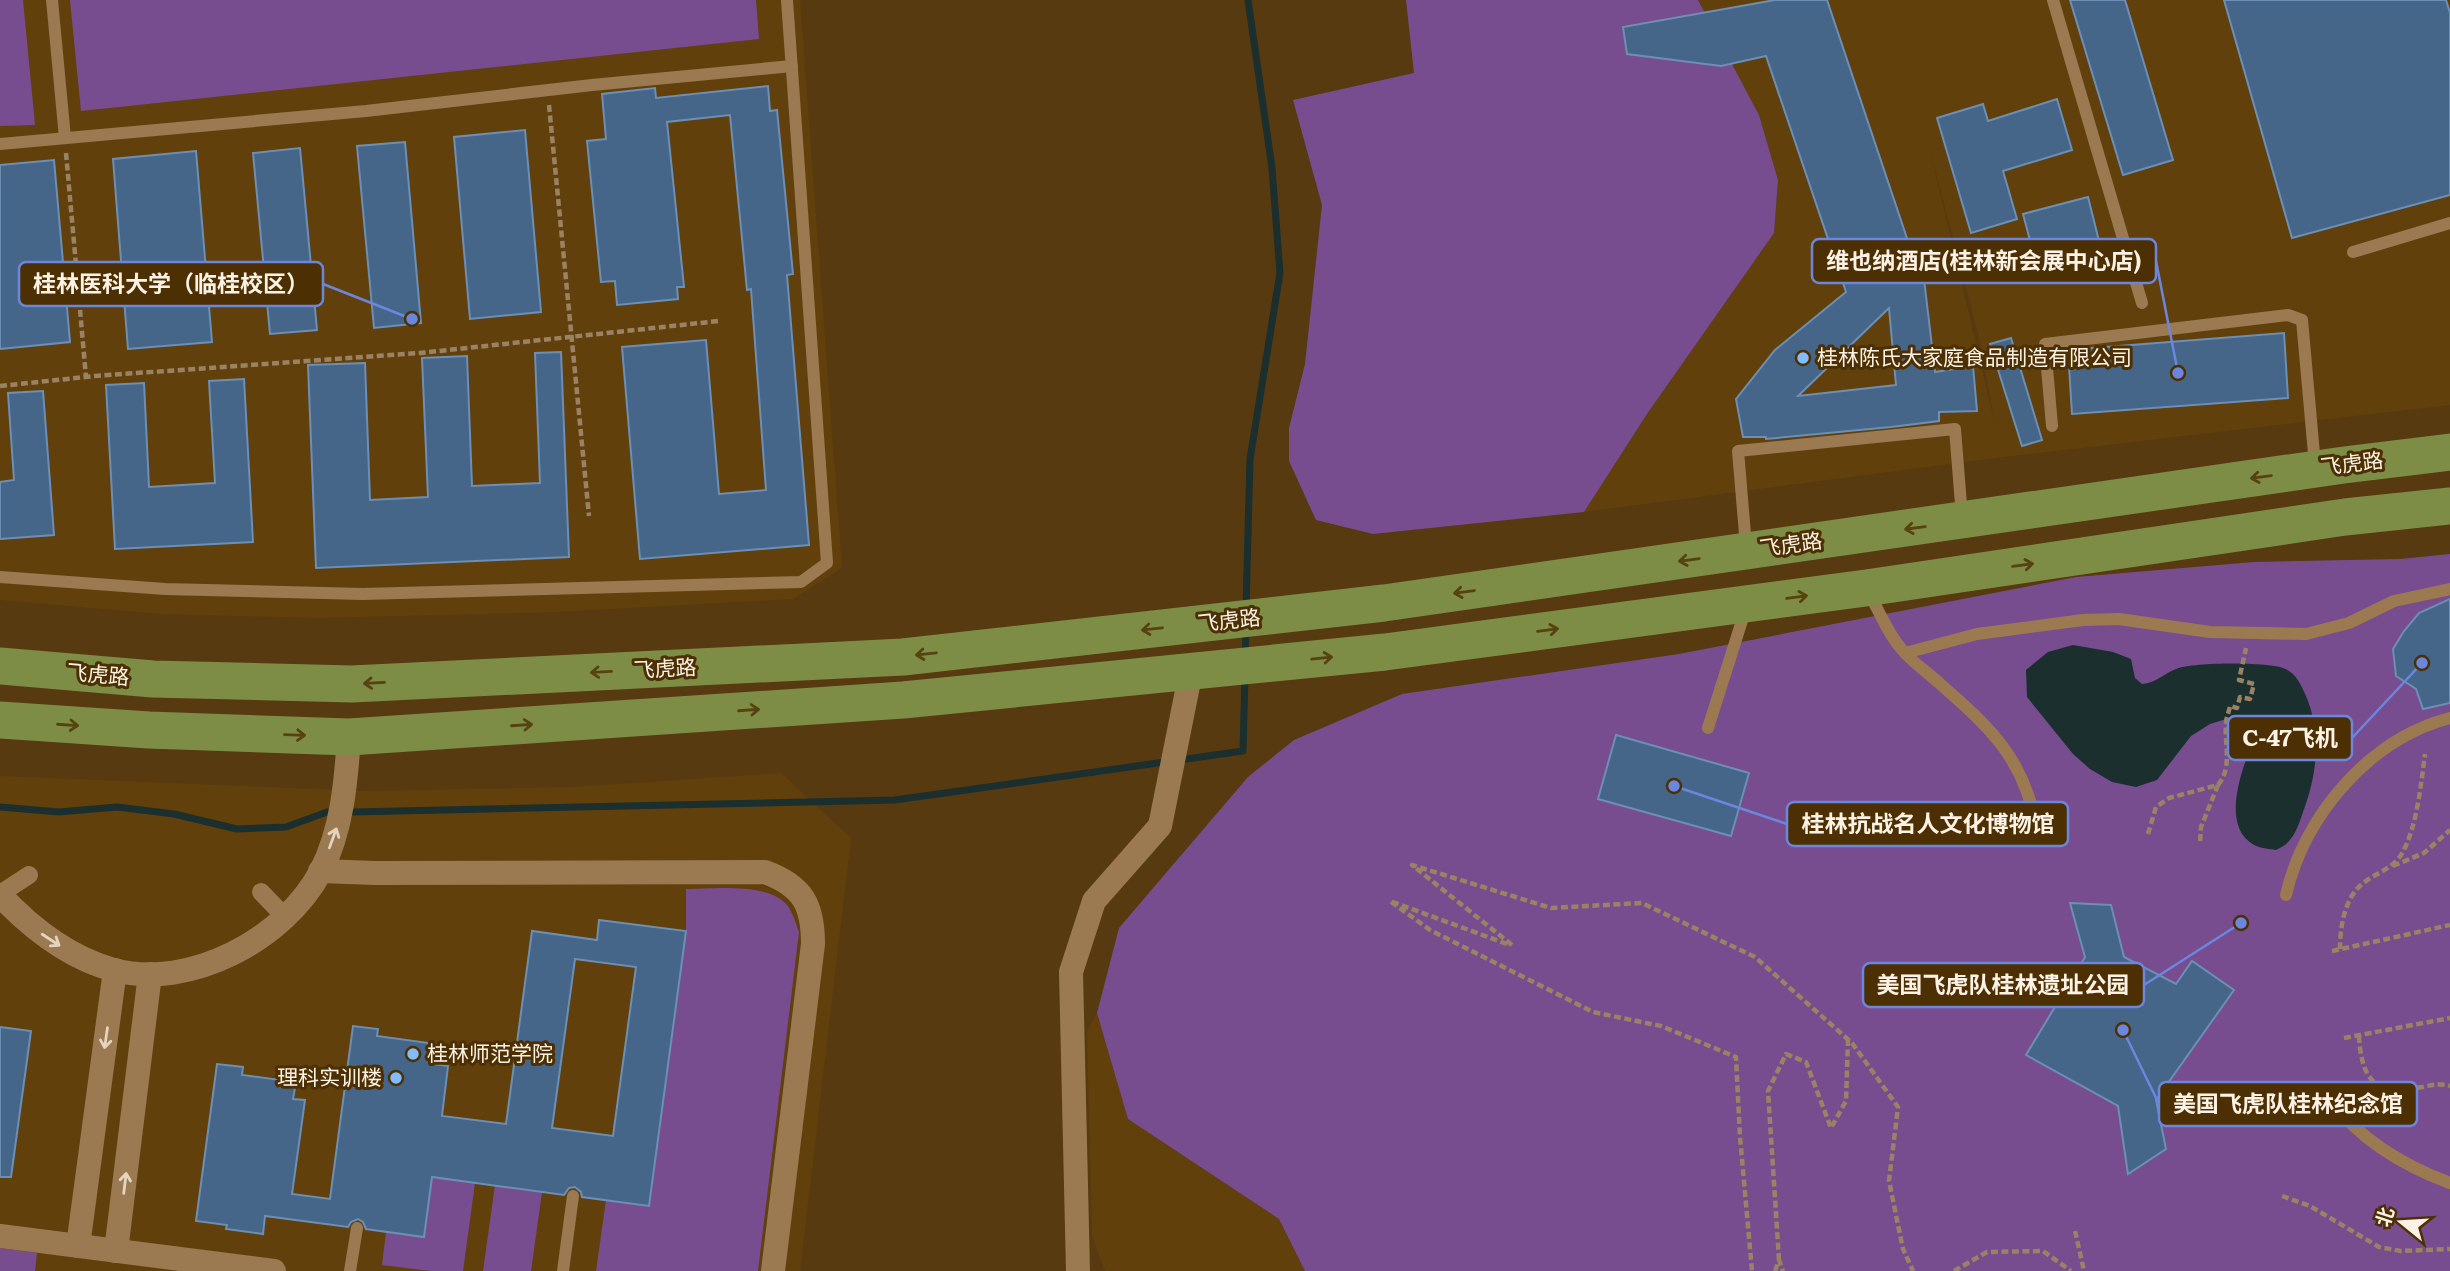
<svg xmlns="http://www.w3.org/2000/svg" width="2450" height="1271" viewBox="0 0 2450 1271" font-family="Literata,'Noto Sans SC',serif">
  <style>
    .built { fill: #62400c; fill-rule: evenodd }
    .green { fill: #774d90 }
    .water { fill: #1a2f2e }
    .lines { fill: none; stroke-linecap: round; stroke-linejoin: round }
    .stream { stroke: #1a2f2e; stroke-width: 7 }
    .building { fill: #456589; stroke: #6c8fb5; stroke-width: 2; fill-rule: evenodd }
    .path { stroke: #998364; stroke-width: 4.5; stroke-dasharray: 7 3.5; stroke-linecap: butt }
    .service { stroke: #9b7a52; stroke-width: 12 }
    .pedestrian { stroke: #9b7a52; stroke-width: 18 }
    .minor { stroke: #9b7a52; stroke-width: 24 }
    .primary { stroke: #7e8d45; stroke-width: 37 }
    .oneway { stroke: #564310 }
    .oneway2 { stroke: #e4d4c0 }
    .poi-dot { fill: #83bcfb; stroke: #4c3003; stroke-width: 2.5 }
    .labels { text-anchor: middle; stroke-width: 6; stroke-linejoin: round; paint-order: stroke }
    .poi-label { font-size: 21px; fill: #fdf2e5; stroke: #4c3003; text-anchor: start }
    .street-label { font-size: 21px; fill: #fdf2e5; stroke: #4c3003 }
    .leader { fill: none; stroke: #6b87dd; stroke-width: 2.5 }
    .callout-dot { fill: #6b87dd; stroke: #4c3003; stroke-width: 2.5 }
    .callout { fill: #4c3003; stroke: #6b87dd; stroke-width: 2.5 }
    .callout-label { font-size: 23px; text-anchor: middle; font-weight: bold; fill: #fdf2e5 }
  </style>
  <rect width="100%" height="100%" fill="#573a10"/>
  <g class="built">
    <polygon points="0,0 800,0 842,568 793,599 557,612 318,618 163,614 0,600"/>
    <path d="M1698,0H2450V405L2003,457L1584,512L1647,414L1774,233L1778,180L1759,115ZM1930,150L1979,337L1996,428L1930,151Z"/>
    <polygon points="781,773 851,838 800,1271 0,1271 0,776 365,791 574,787"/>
    <polygon points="1097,1013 1128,1119 1279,1219 1305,1271 1105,1271 1092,1235 1087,1032"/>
  </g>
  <g class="green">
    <polygon points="0,0 23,0 35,125 0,126"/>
    <polygon points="70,0 756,0 759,39 81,111"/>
    <polygon points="1406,0 1698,0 1759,115 1778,180 1774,233 1647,414 1584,512 1373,534 1316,520 1289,461 1289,428 1305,364 1322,205 1293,100 1414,73"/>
    <polygon points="2450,554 2450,1271 1305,1271 1279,1219 1128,1119 1097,1013 1119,928 1248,777 1294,740 1402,694 1679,654 2076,577 2254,562 2400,559"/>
    <path d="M686,889C714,889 769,882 788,906C793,914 796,923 799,932L758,1271H596L606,1200L686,931Z"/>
    <polygon points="432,1177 475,1183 463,1271 431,1271 382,1265 386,1232 424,1236"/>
    <polygon points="495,1185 542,1192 531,1271 483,1271"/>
    <polygon points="0,1248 37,1253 35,1271 0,1271"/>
  </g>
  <path class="water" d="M2073,645L2113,652L2131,659L2135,678L2142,684C2156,683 2163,674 2176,669C2195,662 2264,662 2283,668C2296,672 2301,685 2306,696C2322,734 2317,775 2303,812C2300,821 2296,834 2289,841C2286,845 2280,848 2276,850C2269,849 2260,848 2254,845C2224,828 2238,782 2247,757C2251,744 2255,739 2250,725L2233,717L2210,724L2191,736L2157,780L2136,787L2112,782L2090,769L2073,754L2027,697L2026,670L2048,652Z"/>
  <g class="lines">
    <g class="stream">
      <polyline points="1246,608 1250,459 1280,273 1272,168 1248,0"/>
      <polyline points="1245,657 1246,630"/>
      <polyline points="0,807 59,812 117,807 174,814 237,829 286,827 327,812"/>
      <polyline points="353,812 895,800 1243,751 1245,676"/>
    </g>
  </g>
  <g class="building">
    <path d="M1775,0H1827L1921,280L1924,279L1935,372L1973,366L1977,411L1939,412V421L1891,427L1766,439V437H1743L1736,399L1775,350L1846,292L1766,56L1721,66L1627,54L1623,27ZM1889,308L1896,385L1798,396Z"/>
    <polygon points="2070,0 2125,0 2173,160 2123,175"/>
    <polygon points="2224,0 2446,0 2450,13 2450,195 2292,238"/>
    <polygon points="768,86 770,111 777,110 793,274 787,275 809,545 640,559 622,347 706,340 719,494 766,490 751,289 747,290 730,115 667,122 684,287 677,287 678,299 617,305 615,281 601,282 587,141 606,139 602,94 655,88 656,98"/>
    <polygon points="2057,99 2072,150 2003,171 2017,219 1971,233 1937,118 1983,104 1988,121"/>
    <polygon points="525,130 541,312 470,319 454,137"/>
    <polygon points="405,142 421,323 374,328 357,146"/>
    <polygon points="300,148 317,330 270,334 253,153"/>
    <polygon points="196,151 212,342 128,349 113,159"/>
    <polygon points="54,160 70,342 0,349 0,165"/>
    <polygon points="2088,197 2100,245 2036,263 2023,214"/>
    <polygon points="2284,333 2288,398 2072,414 2068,350"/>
    <polygon points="2011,338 2042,440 2022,446 1990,344"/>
    <polygon points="561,352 569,557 316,568 308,365 365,363 370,500 428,497 422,358 467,356 472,486 540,483 535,353"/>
    <polygon points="244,379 253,542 115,549 106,385 144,383 149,487 215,483 209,381"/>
    <polygon points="43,391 54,535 0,539 0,482 14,480 8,393"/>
    <polygon points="2450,599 2450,703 2423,709 2416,689 2396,676 2393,649 2404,631 2419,613"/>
    <polygon points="1616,735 1749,773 1731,836 1598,799"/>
    <polygon points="2070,903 2111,905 2124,957 2176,984 2192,961 2234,990 2156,1100 2166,1149 2128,1174 2118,1106 2026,1055 2085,957"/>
    <path d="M599,920L686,931L649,1206L582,1197L581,1192L575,1187L569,1188L564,1195L432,1177L424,1237L366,1229L363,1222L358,1219L351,1222L348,1227L265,1216L263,1234L226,1229L227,1225L196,1221L217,1064L243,1067L242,1075L296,1082L293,1099L305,1100L292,1194L330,1199L353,1026L378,1029L377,1036L436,1044L433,1064L448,1066L442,1116L506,1124L532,931L597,940ZM575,959L636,967L613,1136L552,1128Z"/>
    <polygon points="0,1027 31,1031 11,1177 0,1177"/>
  </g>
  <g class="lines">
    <g class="path">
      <polyline points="549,105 589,516"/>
      <polyline points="66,153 86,377"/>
      <polyline points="0,386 95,376 420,353 719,321"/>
      <path d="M2218,785C2233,767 2224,744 2226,723C2226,718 2229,712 2230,706L2237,708L2240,697L2250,699L2254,684L2239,680L2246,648"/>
      <polyline points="2148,834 2156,807 2169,798 2218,785 2201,827 2200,843"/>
      <polyline points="2393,866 2424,853 2450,830"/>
      <polyline points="1507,944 1390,901 1430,930 1593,1012 1661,1026 1736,1057 1740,1137 1752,1271"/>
      <polyline points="1512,945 1412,865 1551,908 1642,903 1755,957 1852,1043 1898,1107 1889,1181 1903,1249 1913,1271"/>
      <path d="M2340,949C2340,928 2344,899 2362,884C2375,873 2391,870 2401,855C2417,829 2421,783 2425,754"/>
      <polyline points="2332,951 2450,925"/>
      <path d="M2359,1036C2361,1071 2370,1096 2412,1089C2425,1087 2437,1082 2450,1086"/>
      <polyline points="2344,1038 2450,1018"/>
      <polyline points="2282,1196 2310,1206 2379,1247 2401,1251 2450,1249"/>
      <polyline points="2075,1231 2084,1271"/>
      <polyline points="1779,1260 1768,1091 1786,1054 1806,1062 1831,1128 1846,1101 1848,1040"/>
      <polyline points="1775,1271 1779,1260 1783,1271"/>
      <polyline points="1954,1271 1987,1252 2043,1251 2071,1271"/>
    </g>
    <g class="service">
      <polyline points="52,0 65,138"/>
      <polyline points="2053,0 2142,303"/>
      <polyline points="0,144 366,111 592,85 792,66"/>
      <polyline points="2353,252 2450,223"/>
      <polyline points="2052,426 2045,344 2288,315 2302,320 2315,465"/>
      <polyline points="1746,546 1738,451 1955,429 1962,517"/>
      <polyline points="0,577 165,589 363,594 801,582 827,563 787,0"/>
      <path d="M1869,593C1880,613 1889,636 1905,653C1915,664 1927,672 1938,682C1988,726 2024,757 2036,826"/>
      <polyline points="1905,653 1977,634 2083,620 2119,619 2210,632 2306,634 2349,623 2394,601 2450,589"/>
      <polyline points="1708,728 1746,608"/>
      <path d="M2286,895C2304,816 2369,739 2450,718"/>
      <path d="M2332,1102C2362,1141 2404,1166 2450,1183"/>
      <polyline points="350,1271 357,1228"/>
      <polyline points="563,1271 573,1196"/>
    </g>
    <g class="pedestrian">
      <polyline points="261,892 285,917"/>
      <polyline points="0,894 29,875"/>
    </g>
    <g class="minor">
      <path d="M320,871L375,873L765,872C803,886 813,905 813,944L773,1271"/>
      <path d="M0,895C31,928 69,958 114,970C190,990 285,939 321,871C342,830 346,782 349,737"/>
      <polyline points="0,1236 274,1271"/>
      <polyline points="78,1246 115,970"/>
      <polyline points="116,1251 150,974"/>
      <polyline points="1078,1271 1071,972 1094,901 1160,826 1191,671"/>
    </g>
    <g class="primary">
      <polyline points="0,666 153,679 352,684 903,657 1384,603 2344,465 2450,452"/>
      <polyline points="0,720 149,730 349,737 903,700 1385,652 1866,588 2345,517 2450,506"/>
    </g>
  </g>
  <defs><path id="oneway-shaft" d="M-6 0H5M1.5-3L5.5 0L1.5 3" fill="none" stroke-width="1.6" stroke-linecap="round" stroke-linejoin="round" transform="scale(1.75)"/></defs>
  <g class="oneway">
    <use href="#oneway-shaft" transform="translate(2261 477) rotate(172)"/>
    <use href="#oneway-shaft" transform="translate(1915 528) rotate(172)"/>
    <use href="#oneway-shaft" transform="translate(1689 560) rotate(172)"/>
    <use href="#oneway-shaft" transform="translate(2023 565) rotate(-8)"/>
    <use href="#oneway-shaft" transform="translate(1464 592) rotate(172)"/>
    <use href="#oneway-shaft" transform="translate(1797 597) rotate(-8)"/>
    <use href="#oneway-shaft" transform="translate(1152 629) rotate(174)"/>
    <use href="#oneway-shaft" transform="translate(1548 630) rotate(-8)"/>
    <use href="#oneway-shaft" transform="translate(926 654) rotate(174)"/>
    <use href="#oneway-shaft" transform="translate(1322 658) rotate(-6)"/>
    <use href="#oneway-shaft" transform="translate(601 672) rotate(177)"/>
    <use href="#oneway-shaft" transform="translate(374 683) rotate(177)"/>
    <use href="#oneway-shaft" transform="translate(749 710) rotate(-4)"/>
    <use href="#oneway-shaft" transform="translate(68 725) rotate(4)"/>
    <use href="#oneway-shaft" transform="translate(522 725) rotate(-4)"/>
    <use href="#oneway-shaft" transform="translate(295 735) rotate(2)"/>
  </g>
  <g class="oneway2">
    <use href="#oneway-shaft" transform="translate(333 838) rotate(-70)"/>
    <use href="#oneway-shaft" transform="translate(51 940) rotate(33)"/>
    <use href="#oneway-shaft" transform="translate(106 1038) rotate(98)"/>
    <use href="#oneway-shaft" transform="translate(125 1183) rotate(-83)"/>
  </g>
  <g class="poi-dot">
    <circle cx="1803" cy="358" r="7"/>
    <circle cx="413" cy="1054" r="7"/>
    <circle cx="396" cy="1078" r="7"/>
  </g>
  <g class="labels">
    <g class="poi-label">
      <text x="1817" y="365">桂林陈氏大家庭食品制造有限公司</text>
      <text x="427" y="1061">桂林师范学院</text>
      <text x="382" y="1085" text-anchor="end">理科实训楼</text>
    </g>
    <g class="street-label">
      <text transform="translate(2352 464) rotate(-7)" y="7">飞虎路</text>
      <text transform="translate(1791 545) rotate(-8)" y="7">飞虎路</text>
      <text transform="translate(1229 621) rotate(-6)" y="7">飞虎路</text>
      <text transform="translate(665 669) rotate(-3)" y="7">飞虎路</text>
      <text transform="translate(98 675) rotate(5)" y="7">飞虎路</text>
    </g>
  </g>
  <path class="leader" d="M2178 373L2156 261M412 319L323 284M2422 663L2352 738M1674 786L1787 824M2241 923L2144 985M2123 1030L2159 1104"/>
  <g class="callout-dot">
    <circle cx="2178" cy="373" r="7"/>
    <circle cx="412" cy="319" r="7"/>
    <circle cx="2422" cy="663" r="7"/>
    <circle cx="1674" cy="786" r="7"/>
    <circle cx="2241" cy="923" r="7"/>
    <circle cx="2123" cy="1030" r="7"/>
  </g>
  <g class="callout">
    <rect x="1812" y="239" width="344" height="44" rx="7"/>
    <rect x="19" y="262" width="304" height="44" rx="7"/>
    <rect x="2228" y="716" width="124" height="44" rx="7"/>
    <rect x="1787" y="802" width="281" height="44" rx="7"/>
    <rect x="1863" y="963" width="281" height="44" rx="7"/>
    <rect x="2159" y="1082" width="258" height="44" rx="7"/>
  </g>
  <g class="callout-label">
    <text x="1984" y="269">维也纳酒店(桂林新会展中心店)</text>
    <text x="171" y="292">桂林医科大学（临桂校区）</text>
    <text x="2290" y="746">C-47飞机</text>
    <text x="1928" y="832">桂林抗战名人文化博物馆</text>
    <text x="2003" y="993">美国飞虎队桂林遗址公园</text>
    <text x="2288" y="1112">美国飞虎队桂林纪念馆</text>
  </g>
  <g transform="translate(2401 1222) rotate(288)" stroke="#4c3003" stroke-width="5" paint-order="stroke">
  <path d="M0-5L12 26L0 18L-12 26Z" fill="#fdf2e5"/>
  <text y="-10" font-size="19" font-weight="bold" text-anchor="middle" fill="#fdf2e5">北</text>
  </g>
</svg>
